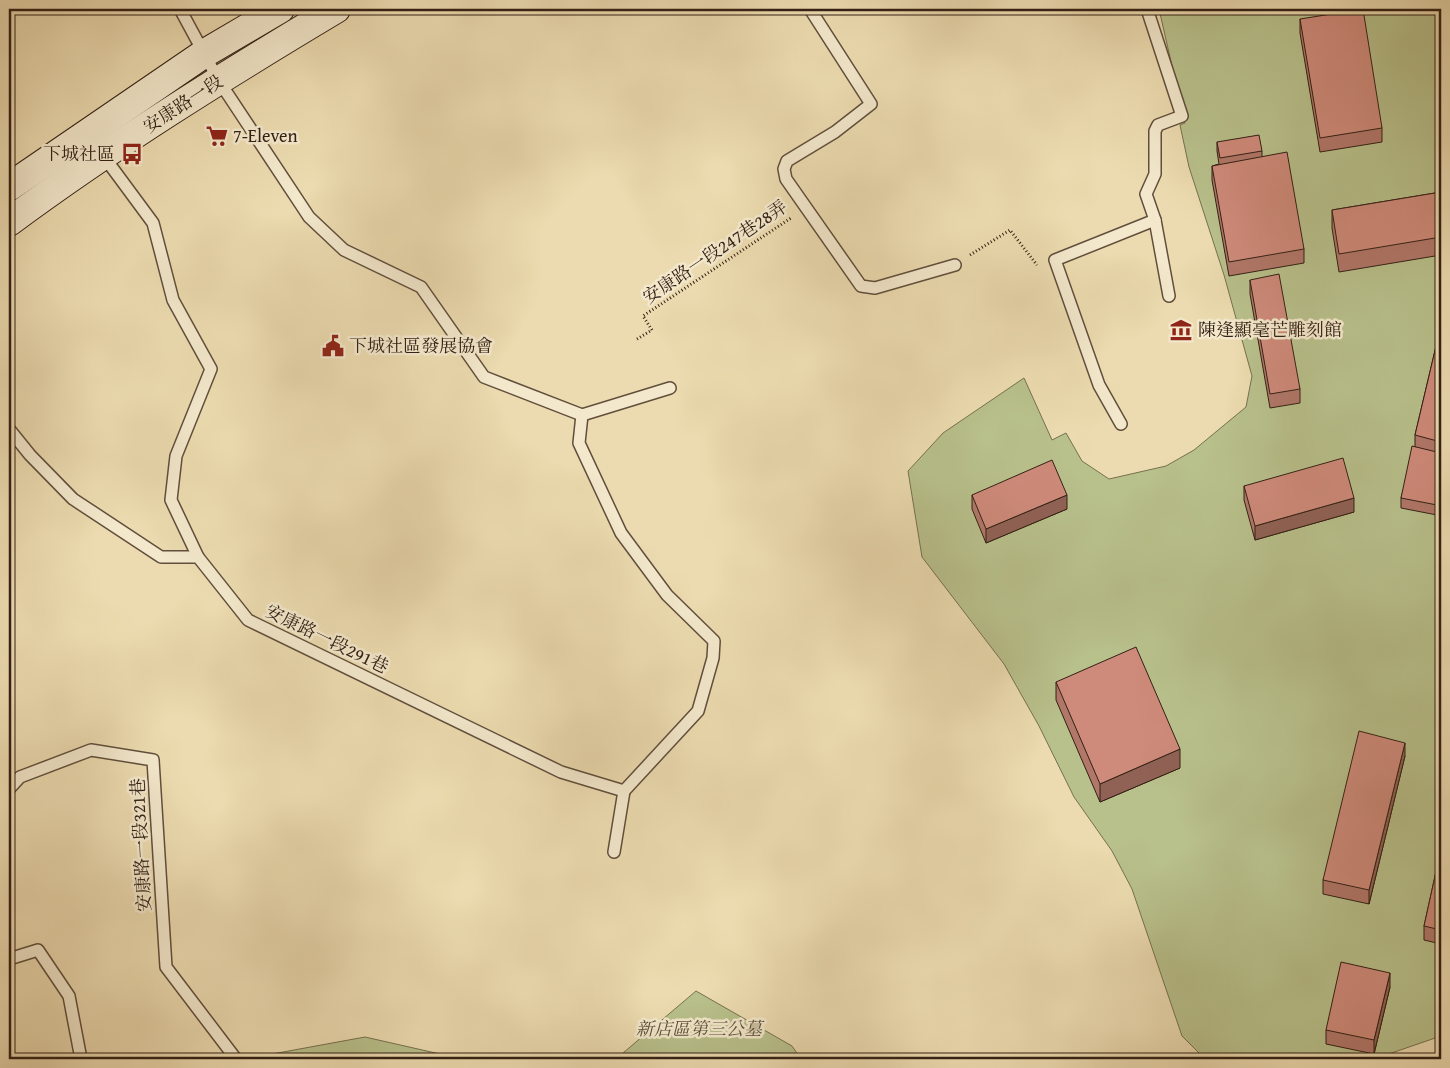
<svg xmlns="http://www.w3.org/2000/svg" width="1450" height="1068" viewBox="0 0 1450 1068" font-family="'Gentium Book Plus','Noto Serif TC',serif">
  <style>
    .green { fill: #b8c08b; stroke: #767050 }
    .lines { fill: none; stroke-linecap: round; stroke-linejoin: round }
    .lane-casing { stroke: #614f3c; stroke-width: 14 }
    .secondary-casing { stroke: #332015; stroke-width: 30 }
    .path { stroke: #332015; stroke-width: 3; stroke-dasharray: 1 2.5; stroke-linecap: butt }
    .lane { stroke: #f3e8cc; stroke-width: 11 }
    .secondary { stroke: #f3e8cc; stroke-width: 28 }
    .wall { fill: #b17769; stroke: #332015 }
    .shaded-wall { fill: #906155; stroke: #332015 }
    .building { fill: #ce8a7a; stroke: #332015 }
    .labels { text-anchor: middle; stroke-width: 5; stroke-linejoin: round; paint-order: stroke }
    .street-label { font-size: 18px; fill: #332015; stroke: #f3e8cc }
    .poi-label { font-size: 18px; fill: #332015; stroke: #f3e8cc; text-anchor: start }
    .park-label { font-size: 18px; font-style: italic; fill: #5b5038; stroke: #f3e8cc }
  </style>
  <rect width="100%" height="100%" fill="#ecdbb0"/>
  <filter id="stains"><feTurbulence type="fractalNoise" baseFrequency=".004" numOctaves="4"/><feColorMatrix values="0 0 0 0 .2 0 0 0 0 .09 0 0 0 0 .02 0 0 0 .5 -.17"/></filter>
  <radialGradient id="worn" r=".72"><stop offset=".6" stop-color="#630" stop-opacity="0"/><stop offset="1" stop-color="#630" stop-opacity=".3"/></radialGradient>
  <g class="green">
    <polygon points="1159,9 1441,9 1441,1036 1377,1058 1205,1059 1182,1036 1132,889 1112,851 1074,797 1039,726 1004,664 922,557 908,471 943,433 1024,378 1052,440 1066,433 1082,461 1109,479 1166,466 1194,450 1246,407 1252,376 1224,275 1189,167 1180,125 1185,123"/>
    <polygon points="696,991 792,1046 801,1059 616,1059"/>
    <polygon points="365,1037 462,1059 245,1059"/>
  </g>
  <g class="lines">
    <g class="lane-casing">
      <g id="lane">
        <polyline points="180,9 219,81 309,217 344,250 421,287 484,377 582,415"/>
        <polyline points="810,9 871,104 835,132 787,161 784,169 786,179 861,286 875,288 955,265"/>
        <polyline points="1147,9 1182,116 1158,125 1155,131 1155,174 1146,194 1155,220 1169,296"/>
        <polyline points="102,154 153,223 173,300 211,369 176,456 171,500 198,557"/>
        <polyline points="582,415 579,443 621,533 667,595 714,641 713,658 698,711 624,791"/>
        <polyline points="582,415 670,388"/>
        <polyline points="1121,424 1099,385 1055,260 1155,220"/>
        <polyline points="9,429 30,455 73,499 161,557 198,557 248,620 561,772 624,791 614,852"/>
        <polyline points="9,789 20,777 91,750 153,760 166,967 236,1059"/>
        <polyline points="9,959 38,950 69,996 81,1059"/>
      </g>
    </g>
    <g class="secondary-casing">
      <g id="secondary">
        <polyline points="9,187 205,53 280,9"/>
        <path d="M9,222C113,145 224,76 336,9"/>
      </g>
    </g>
    <g class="path">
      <polyline points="970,255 1010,230 1037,265"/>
      <polyline points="637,339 652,330 643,316 791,218"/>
    </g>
    <use href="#lane" class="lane"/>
    <use href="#secondary" class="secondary"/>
  </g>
  <g class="wall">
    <polygon points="1300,19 1382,128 1382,142 1320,152 1300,33"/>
    <polygon points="1217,142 1262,151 1262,156 1304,249 1304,263 1229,276 1212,180 1212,166 1219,164 1217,151"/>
    <polygon points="1441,192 1441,255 1339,272 1332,228 1332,210"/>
    <polygon points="1250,280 1300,389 1300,403 1270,408 1250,294"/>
    <polygon points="1441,325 1441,494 1437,515 1401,508 1401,498 1415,447 1415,435"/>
    <polygon points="1244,486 1354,512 1255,540 1244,500"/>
    <polygon points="972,495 1067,509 986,543 972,509"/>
    <polygon points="1056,682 1180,768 1100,802 1056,700"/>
    <polygon points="1405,756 1369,904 1323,894 1323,880"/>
    <polygon points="1441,849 1441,944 1424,940 1424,926"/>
    <polygon points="1390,987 1374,1054 1326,1044 1326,1030"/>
  </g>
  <g class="shaded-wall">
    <polygon points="1441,485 1441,494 1437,515 1437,505"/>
    <polygon points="1067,495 1067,509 986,543 986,529"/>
    <polygon points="1354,498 1354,512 1255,540 1255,526"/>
    <polygon points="1405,743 1405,756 1369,904 1369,890"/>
    <polygon points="1180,749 1180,768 1100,802 1100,784"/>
    <polygon points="1390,973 1390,987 1374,1054 1374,1040"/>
  </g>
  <g class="building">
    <polygon points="1363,9 1382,128 1320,138 1300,19"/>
    <polygon points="1259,135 1262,151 1220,158 1217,142"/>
    <polygon points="1287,152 1304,249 1229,262 1212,166"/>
    <polygon points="1441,192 1441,237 1339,254 1332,210"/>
    <polygon points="1279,274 1300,389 1270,394 1250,280"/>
    <polygon points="1441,325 1441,442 1415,435"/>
    <polygon points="1412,446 1441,453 1441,485 1437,505 1401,498"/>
    <polygon points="1343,458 1354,498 1255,526 1244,486"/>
    <polygon points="1052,460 1067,495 986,529 972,495"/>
    <polygon points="1136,647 1180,749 1100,784 1056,682"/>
    <polygon points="1359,731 1405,743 1369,890 1323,880"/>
    <polygon points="1441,849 1441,930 1424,926"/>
    <polygon points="1341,962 1390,973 1374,1040 1326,1030"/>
  </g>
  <defs>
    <g id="supermarket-bare" transform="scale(1.725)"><path d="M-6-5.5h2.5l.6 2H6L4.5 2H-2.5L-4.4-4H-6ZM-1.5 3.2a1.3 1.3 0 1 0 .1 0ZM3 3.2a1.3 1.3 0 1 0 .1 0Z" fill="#8f2418" stroke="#f3e8cc" stroke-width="2.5" paint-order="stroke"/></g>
    <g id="bus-bare" transform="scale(1.725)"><path d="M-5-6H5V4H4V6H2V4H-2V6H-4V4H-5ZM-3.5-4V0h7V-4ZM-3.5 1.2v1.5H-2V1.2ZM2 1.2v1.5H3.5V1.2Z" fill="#8f2418" stroke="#f3e8cc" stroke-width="2.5" paint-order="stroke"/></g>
    <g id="museum-bare" transform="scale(1.725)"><path d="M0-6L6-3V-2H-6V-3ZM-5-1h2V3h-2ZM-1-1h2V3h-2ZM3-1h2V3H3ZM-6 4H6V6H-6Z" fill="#8f2418" stroke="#f3e8cc" stroke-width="2.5" paint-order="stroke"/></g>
    <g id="civic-bare" transform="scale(1.725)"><path d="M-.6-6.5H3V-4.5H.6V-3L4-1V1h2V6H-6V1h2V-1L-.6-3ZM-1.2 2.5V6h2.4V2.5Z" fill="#8f2418" stroke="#f3e8cc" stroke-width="2.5" paint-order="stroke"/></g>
  </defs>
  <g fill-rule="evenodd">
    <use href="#supermarket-bare" x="217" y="136"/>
    <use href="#bus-bare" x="132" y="154"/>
    <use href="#museum-bare" x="1181" y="330"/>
    <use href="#civic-bare" x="333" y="346"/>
  </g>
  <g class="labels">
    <g class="street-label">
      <text transform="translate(183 104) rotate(-33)" y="6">安康路一段</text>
      <text transform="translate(715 252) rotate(-34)" y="6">安康路一段247巷28弄</text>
      <text transform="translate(327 639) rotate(26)" y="6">安康路一段291巷</text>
      <text transform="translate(141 845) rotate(-93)" y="6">安康路一段321巷</text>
    </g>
    <g class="poi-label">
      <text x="233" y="142">7-Eleven</text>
      <text x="115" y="160" text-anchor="end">下城社區</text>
      <text x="1198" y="336">陳逢顯毫芒雕刻館</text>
      <text x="349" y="352">下城社區發展協會</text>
    </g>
    <g class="park-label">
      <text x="699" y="1035">新店區第三公墓</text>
    </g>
  </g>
  <rect width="1450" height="1068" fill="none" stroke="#ecdbb0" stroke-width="30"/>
  <rect x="10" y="10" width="1430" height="1048" fill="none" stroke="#332015" stroke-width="2.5"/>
  <rect x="15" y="15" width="1420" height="1038" fill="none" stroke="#332015"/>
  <rect width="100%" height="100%" filter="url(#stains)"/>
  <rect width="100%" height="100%" fill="url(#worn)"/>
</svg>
